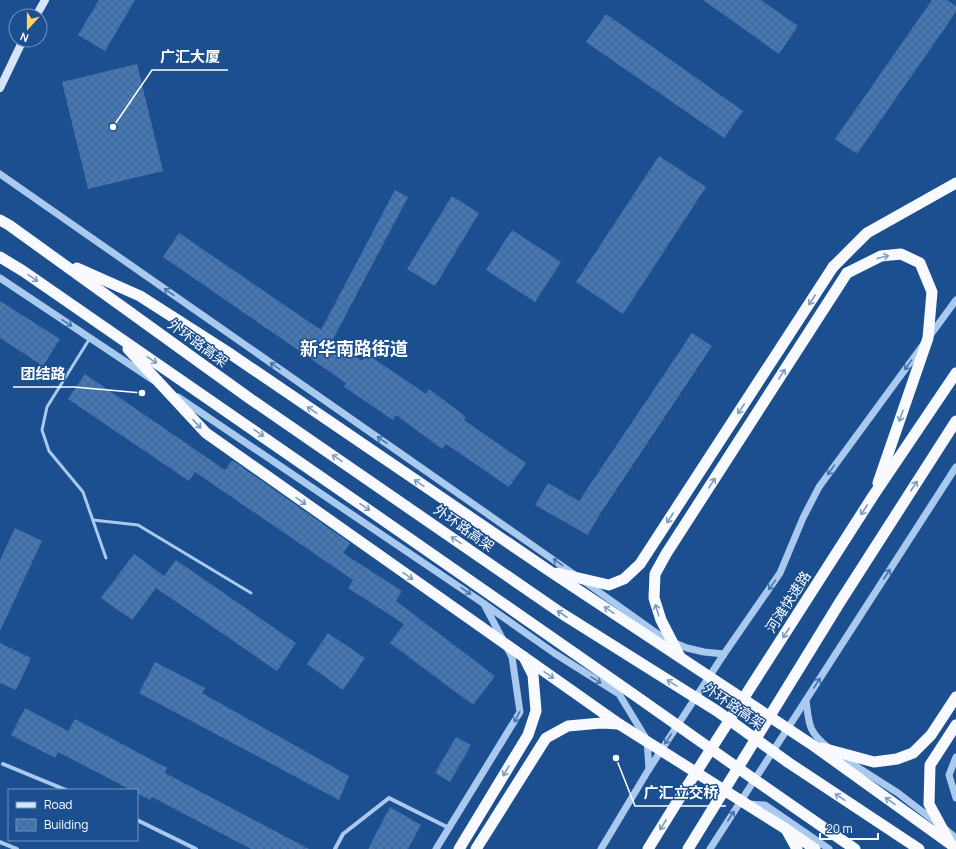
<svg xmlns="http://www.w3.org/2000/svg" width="956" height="849" viewBox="0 0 956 849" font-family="Manrope,'Noto Sans SC',sans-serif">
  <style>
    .building { fill: url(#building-cross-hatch) }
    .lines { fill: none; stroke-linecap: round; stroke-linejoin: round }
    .service { stroke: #a9c9ee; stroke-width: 3 }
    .minor { stroke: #a9c9ee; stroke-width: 4 }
    .tertiary { stroke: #a9c9ee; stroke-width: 7 }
    .secondary { stroke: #d6e6fa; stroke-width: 8 }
    .trunk { stroke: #f8faff; stroke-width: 11 }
    .trunk-bridge { stroke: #f8faff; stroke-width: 11 }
    .oneway { stroke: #7e9cc1 }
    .oneway2 { stroke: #4674ac }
    .labels { text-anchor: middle; stroke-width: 3; stroke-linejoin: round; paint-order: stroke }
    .street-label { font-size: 14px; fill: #fff; stroke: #1b4f8f }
    .district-label { font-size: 18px; font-weight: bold; fill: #fff; stroke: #1b4f8f }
    .leader { fill: none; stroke: #fff; stroke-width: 1.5 }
    .callout-dot { fill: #fff; stroke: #1b4f8f; stroke-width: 1.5 }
    .callout-label { font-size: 15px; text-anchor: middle; font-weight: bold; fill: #fff; stroke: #1b4f8f; stroke-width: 3; stroke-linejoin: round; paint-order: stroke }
  </style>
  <defs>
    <pattern id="building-cross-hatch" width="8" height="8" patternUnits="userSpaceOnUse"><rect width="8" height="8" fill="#4478b7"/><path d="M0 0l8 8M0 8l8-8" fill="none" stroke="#486282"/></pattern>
  </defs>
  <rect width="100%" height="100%" fill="#1b4f8f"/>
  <g class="building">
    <polygon points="99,0 135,0 105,51 78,35"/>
    <polygon points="703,0 761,0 798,26 779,54"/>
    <polygon points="932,0 947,0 956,6 956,12 857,154 835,139"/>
    <polygon points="606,14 743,111 724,138 586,42"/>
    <polygon points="137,64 163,171 88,189 62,82"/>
    <polygon points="659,156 706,187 623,314 576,282"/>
    <polygon points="395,190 408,197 332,341 362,361 367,354 426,394 429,389 466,417 464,420 526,463 509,487 446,444 442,449 396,415 393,420 344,387 346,383 163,257 179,233 321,330"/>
    <polygon points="452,196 479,213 435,286 407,269"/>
    <polygon points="512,230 561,262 535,302 486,270"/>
    <polygon points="0,301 60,339 43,366 0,338"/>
    <polygon points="692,333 712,346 600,514 588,535 535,505 548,483 579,501"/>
    <polygon points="85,374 225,470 232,460 350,543 343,553 402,591 396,601 495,676 473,705 390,643 404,624 348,588 353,580 195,472 189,481 68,399"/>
    <polygon points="15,528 42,541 0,631 0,560"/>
    <polygon points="134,554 164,576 176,560 296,643 277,671 156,588 132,620 101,598"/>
    <polygon points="328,633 365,658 343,690 307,664"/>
    <polygon points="0,643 31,658 16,690 0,683"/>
    <polygon points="155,662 205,688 202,693 349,776 339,800 139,693"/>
    <polygon points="25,708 68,731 75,719 167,768 165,773 309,849 251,849 152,797 150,800 137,793 137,790 131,790 58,752 55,758 11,735"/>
    <polygon points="456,737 471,745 450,782 435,773"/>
    <polygon points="390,807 421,825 408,849 368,849"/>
  </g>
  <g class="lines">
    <g class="service">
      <polyline points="90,338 47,407 42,430 49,451 83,492 106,558"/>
      <polyline points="93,520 138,525 251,593"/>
    </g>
    <g class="minor">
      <polyline points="3,764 66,790"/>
      <polyline points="137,820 196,849"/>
      <polyline points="0,842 17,849"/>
      <polyline points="335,849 343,834 389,798 449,828"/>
    </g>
    <g class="tertiary">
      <polyline points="0,174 575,575"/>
      <polyline points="0,278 153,380"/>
      <polyline points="929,337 956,300"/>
      <polyline points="178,397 483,603 554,653 619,694 647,740 649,769"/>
      <polyline points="585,582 665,639 687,648 704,652 724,654"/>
      <path d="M806,700C809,724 808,732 829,748"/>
      <polyline points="840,756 898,793 937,823"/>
      <polyline points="956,757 949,775 956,798"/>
      <polyline points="748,804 765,805 829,849"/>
      <polyline points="945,829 956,838"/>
      <polyline points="436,849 520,712 512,657 484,604"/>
      <polyline points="601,849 649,769 724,654 780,573 803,518 819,487 923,345"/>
      <polyline points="710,849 956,467"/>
    </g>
    <g class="secondary">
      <polyline points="36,16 45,0"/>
      <polyline points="0,88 23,40"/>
    </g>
    <g class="trunk">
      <polyline points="833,267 867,233 956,183"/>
      <polyline points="847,273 881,256 901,254 920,263 932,292 928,338 878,483"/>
      <polyline points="786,829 797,849"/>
      <polyline points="459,849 528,735 536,711 533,675 524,657"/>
      <polyline points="476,849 546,738 568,726 601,723 619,724"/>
      <polyline points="648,849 679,799 873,496 956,373"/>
      <polyline points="688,849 840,602 956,421"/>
    </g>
    <g class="trunk-bridge">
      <polyline points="0,220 9,225 249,398 561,613 717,711 789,763 919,849"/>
      <path d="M0,257L23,271C216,404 408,537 600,671C685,730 769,791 855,849"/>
      <polyline points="77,268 140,296 232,355 551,572 814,746 956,848"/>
      <polyline points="128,349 206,433 619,724 786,829 815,849"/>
      <polyline points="557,573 609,585 624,579 640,564 833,267"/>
      <polyline points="680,657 661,620 654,598 655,574 666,554 847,273"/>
      <polyline points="822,748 874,762 897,759 913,753 931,735 956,697"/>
      <polyline points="949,841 929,804 930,765 956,725"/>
    </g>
  </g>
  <defs><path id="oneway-shaft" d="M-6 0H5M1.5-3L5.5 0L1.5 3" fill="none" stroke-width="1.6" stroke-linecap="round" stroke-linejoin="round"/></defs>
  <g class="oneway">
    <use href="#oneway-shaft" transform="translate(883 257) rotate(-14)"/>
    <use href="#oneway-shaft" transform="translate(33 278) rotate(35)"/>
    <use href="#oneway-shaft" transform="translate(812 300) rotate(123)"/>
    <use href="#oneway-shaft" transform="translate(152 360) rotate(34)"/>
    <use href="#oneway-shaft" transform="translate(782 374) rotate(-57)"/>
    <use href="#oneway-shaft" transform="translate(741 409) rotate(123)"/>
    <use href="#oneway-shaft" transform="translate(312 410) rotate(-146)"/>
    <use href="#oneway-shaft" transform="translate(901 416) rotate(109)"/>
    <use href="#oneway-shaft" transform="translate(197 424) rotate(47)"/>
    <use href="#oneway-shaft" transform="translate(259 433) rotate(34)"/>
    <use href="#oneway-shaft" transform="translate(337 458) rotate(-146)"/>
    <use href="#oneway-shaft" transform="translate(419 483) rotate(-146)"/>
    <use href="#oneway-shaft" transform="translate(712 483) rotate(-57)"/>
    <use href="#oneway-shaft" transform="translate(914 486) rotate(-57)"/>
    <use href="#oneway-shaft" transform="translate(301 501) rotate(35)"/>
    <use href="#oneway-shaft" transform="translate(365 507) rotate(35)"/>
    <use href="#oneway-shaft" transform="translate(864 510) rotate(123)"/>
    <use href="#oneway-shaft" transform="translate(670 518) rotate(123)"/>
    <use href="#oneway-shaft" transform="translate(456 540) rotate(-146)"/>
    <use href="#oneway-shaft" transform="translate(408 576) rotate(35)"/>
    <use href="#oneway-shaft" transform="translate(609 610) rotate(-146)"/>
    <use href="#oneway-shaft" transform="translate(657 610) rotate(-107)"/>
    <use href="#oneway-shaft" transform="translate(562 614) rotate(-147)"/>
    <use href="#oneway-shaft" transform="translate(786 633) rotate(123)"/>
    <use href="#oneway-shaft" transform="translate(549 675) rotate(35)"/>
    <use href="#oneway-shaft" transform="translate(672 683) rotate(-148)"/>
    <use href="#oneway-shaft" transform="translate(506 771) rotate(121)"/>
    <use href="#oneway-shaft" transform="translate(840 797) rotate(-146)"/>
    <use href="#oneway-shaft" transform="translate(890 801) rotate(-145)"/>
    <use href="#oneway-shaft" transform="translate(663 825) rotate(122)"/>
  </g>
  <g class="oneway2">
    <use href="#oneway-shaft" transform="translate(169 292) rotate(-145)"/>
    <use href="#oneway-shaft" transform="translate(67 323) rotate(34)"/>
    <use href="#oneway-shaft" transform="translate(908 365) rotate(126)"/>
    <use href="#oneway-shaft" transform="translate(275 366) rotate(-145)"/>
    <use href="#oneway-shaft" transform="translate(382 440) rotate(-145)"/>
    <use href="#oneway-shaft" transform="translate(831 470) rotate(126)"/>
    <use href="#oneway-shaft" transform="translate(558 562) rotate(-144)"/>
    <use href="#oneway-shaft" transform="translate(887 574) rotate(-57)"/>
    <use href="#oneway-shaft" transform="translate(772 585) rotate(125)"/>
    <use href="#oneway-shaft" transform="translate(466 591) rotate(34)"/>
    <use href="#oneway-shaft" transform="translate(596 680) rotate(32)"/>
    <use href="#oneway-shaft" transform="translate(817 683) rotate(-57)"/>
    <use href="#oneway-shaft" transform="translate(517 717) rotate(117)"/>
    <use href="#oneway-shaft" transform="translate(668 739) rotate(123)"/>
    <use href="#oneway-shaft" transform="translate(731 816) rotate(-57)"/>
  </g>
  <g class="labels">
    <g class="street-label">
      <text transform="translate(198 343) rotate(36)" y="5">外环路高架</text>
      <text transform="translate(464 528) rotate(35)" y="5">外环路高架</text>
      <text transform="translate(788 602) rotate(-57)" y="5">河滩快速路</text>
      <text transform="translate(734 706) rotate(34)" y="5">外环路高架</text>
    </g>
    <g class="district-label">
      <text x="354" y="355">新华南路街道</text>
    </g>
  </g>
  <path class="leader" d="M113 127L152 70H228M142 393L74 387H13M616 758L635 806H726"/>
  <g class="callout-dot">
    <circle cx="113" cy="127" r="4"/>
    <circle cx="142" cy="393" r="4"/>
    <circle cx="616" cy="758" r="4"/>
  </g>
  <g class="callout-label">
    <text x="190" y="62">广汇大厦</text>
    <text x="43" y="379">团结路</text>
    <text x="681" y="798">广汇立交桥</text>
  </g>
  <rect x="8" y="789" width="130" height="52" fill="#1b4f8f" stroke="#7695bc"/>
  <rect x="16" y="802" width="20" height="6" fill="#d6e6fa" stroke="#7695bc"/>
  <text x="44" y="809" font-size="12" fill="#ffffff">Road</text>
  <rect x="16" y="819" width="20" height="12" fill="url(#building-cross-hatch)" stroke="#7695bc"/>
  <text x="44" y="829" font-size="12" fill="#ffffff">Building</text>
  <g transform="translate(28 28) rotate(201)"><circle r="19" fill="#1b4f8f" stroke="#7695bc"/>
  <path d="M0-3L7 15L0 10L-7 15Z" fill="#ffd166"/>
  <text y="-6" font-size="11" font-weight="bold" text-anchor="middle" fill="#ffffff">N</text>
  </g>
  <path d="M820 833v6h58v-6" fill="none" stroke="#ffffff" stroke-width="2"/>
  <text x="826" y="833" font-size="12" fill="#ffffff" stroke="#1b4f8f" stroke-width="3" paint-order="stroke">20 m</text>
</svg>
